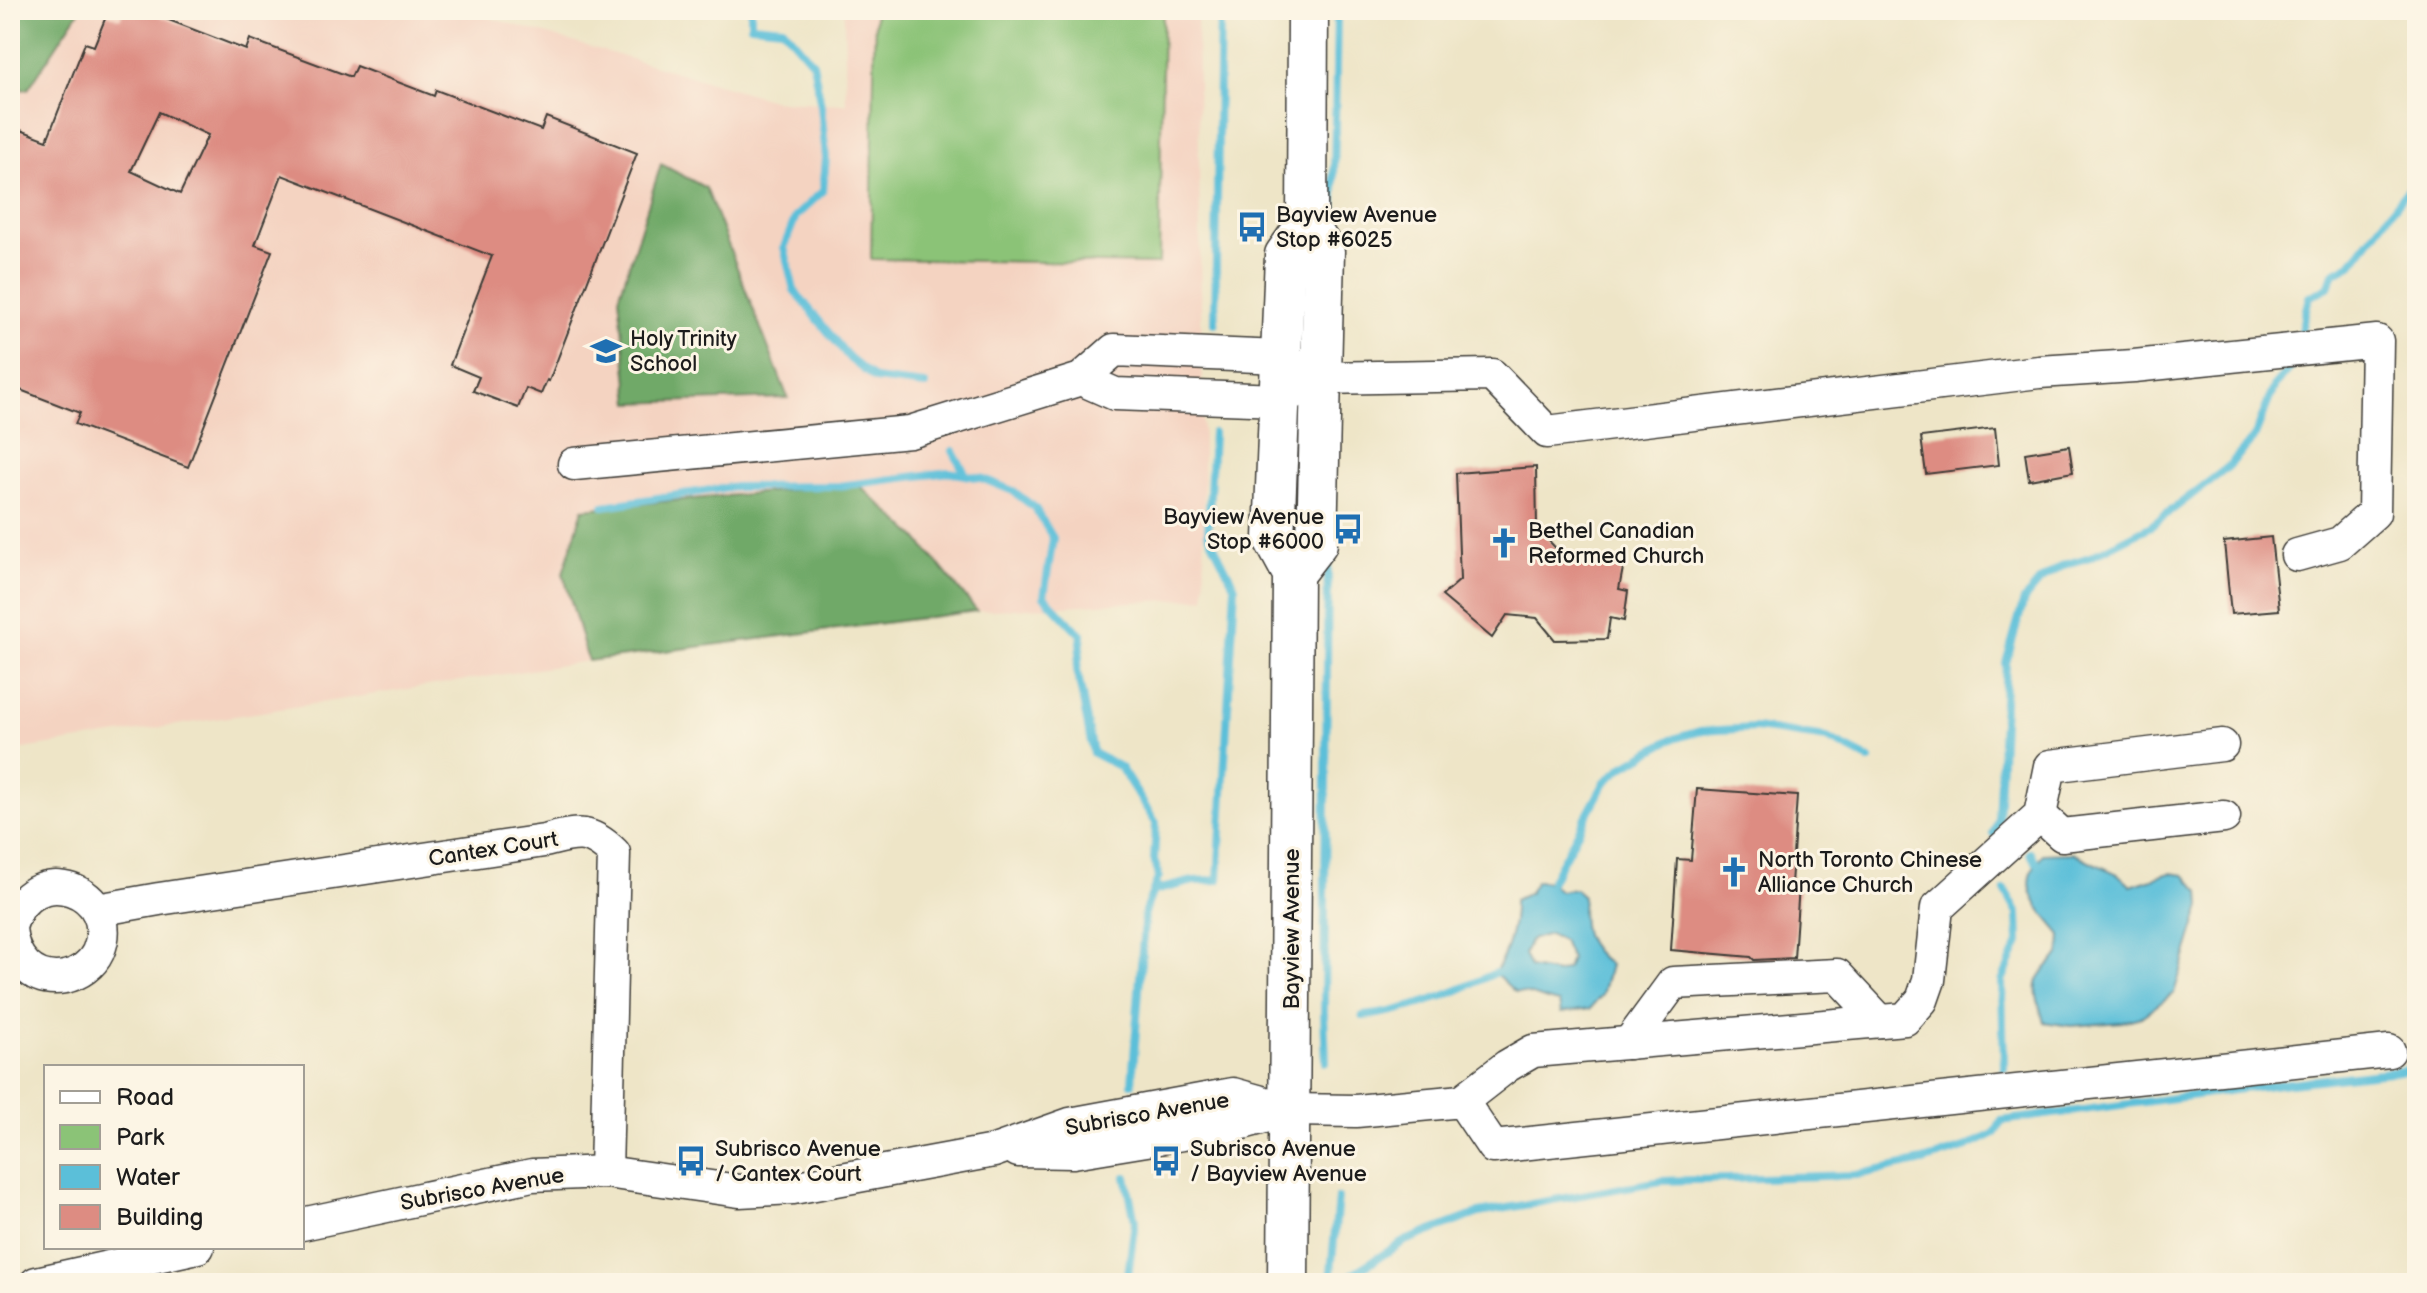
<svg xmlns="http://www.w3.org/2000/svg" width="2427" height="1293" viewBox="0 0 2427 1293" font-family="'Balsamiq Sans',sans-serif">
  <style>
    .built { fill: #f4d3c1 }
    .green { fill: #8bc377; stroke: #54704a; stroke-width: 2 }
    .forest { fill: #70a968; stroke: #466242; stroke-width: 2 }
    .water { fill: #5bbfd9; stroke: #3c6e7a; stroke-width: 2; fill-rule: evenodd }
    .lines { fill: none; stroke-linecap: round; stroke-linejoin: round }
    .stream { stroke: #5bbfd9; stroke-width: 8 }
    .building { fill: #dd8c82; fill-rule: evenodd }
    .minor-casing { stroke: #3c3a36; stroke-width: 35 }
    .major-casing { stroke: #3c3a36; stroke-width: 43 }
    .minor { stroke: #fff; stroke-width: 32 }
    .major { stroke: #fff; stroke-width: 40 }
    .labels { text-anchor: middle; stroke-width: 6; stroke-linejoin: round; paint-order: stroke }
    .poi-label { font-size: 22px; fill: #1c1c1c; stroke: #fcf5e5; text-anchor: start }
    .street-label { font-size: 22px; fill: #1c1c1c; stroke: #fcf5e5 }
  </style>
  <rect width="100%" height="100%" fill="#fcf5e5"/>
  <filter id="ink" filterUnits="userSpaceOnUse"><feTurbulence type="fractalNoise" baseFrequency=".0125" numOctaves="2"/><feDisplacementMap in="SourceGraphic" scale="16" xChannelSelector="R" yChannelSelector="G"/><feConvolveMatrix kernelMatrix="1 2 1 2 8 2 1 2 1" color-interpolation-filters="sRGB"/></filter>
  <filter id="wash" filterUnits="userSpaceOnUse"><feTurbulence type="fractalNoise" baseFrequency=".006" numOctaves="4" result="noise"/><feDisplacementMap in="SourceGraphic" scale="32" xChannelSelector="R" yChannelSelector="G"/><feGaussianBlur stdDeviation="1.8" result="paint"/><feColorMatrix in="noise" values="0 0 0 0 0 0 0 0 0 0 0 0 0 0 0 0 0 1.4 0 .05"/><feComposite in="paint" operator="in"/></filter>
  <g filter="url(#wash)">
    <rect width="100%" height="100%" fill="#eee5c7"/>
    <polygon class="built" points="80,10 463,10 776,101 846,104 844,10 1197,10 1205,598 977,611 588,661 10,751 10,90 28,89"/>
    <polygon class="green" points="875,10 1163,10 1159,264 871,259"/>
    <g class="forest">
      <polygon points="10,10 80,10 28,89 10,90"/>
      <polygon points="661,164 706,188 788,398 630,403 619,297"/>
      <polygon points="858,484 916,537 977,611 588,661 563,573 583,509"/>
    </g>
    <g class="water">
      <path d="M2072,853L2118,874L2131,886L2170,873L2184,875L2200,891L2201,906L2174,993L2141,1017L2122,1022L2071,1026L2044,1022C2033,983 2031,983 2060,954L2061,935C2040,909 2014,886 2043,854Z"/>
      <path d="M1536,881L1551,882L1559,891L1575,889L1583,896C1580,927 1583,945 1610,965L1602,995L1590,1009L1561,1013L1559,1003C1542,1000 1531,992 1515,992L1495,973C1507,951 1515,926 1514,900L1528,894ZM1549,934L1563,941L1571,959L1567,969L1557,973L1530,968L1524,954L1530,940Z"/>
    </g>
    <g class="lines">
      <g class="stream">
        <polyline points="751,10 751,25 783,28 813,63 821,106 826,158 823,191 796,216 784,247 794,290 850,359 875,379 925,385"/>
        <polyline points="1333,237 1337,10"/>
        <polyline points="1215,323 1220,10"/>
        <polyline points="2300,335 2309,297 2328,287 2334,273 2351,264 2417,178"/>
        <polyline points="953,451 966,475"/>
        <polyline points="604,506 731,487 839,486 949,472 981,478 1013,491 1035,508 1053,538 1044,596 1082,636 1077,669 1093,753 1120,767 1156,823 1154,860 1159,876 1145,911 1132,1083"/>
        <polyline points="1993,834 1998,820 2006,663 2024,600 2040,581 2064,565 2090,557 2151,526 2227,468 2254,438 2275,385 2295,363 2296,358"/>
        <polyline points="2030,853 2036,862"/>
        <polyline points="1551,882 1605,782 1623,767 1670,740 1700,731 1756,728 1827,738 1870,760"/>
        <polyline points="1153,891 1194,881 1218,880 1235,587 1208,533 1213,433"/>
        <path d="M1363,1016C1408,1012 1455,993 1495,973"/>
        <polyline points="1326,1062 1324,1013 1328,551"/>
        <polyline points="2004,1068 2002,981 2019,942 2018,914 2005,890"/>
        <polyline points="1126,1177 1135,1221 1127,1283"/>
        <polyline points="1352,1274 1405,1241 1479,1213 1661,1181 1856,1175 1923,1161 1967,1147 1995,1133 2001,1121 2272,1085 2417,1069"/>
        <polyline points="1330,1283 1338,1198"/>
      </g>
    </g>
    <g id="blocks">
      <g class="building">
        <path d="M124,10H143L246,50L250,39L351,77L356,66L434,96L436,90L541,130L546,117L637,153L549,381L547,380L541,394L526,388L518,408L473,391L479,377L450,365L492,256L282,175L255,245L272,251L188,467L75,424L80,413L10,386V126L47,140L85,43L94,46L107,14L120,19ZM159,112L208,135L180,194L131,171Z"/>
        <polygon points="1995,428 1999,465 1926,474 1921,437"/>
        <polygon points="2069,446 2073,472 2029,480 2025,453"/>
        <polygon points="1536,467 1537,528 1564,557 1624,563 1619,589 1628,591 1624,621 1610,618 1607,639 1555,640 1537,618 1507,615 1492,638 1442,596 1460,580 1456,473"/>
        <polygon points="2271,537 2279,610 2231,614 2224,542"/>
        <polygon points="1697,789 1797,796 1791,884 1799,885 1794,958 1754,960 1751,957 1671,950 1677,859 1691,860"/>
      </g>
    </g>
  </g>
  <g filter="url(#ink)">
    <use href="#blocks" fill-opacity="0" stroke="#3c3a36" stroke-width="2"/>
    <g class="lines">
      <g class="minor-casing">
        <g id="minor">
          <polyline points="1081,379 1115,394 1279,400 1321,378 1492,375 1547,432 2039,372 2134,366 2377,341 2374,513 2340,543 2297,555"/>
          <polyline points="574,464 910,432 1081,379 1114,350 1281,357 1300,367"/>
          <polyline points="2040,815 2062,835 2224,817"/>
          <path d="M97,910L159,899L544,841C577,833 588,828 614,853L606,1172"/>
          <path d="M10,927C30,855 124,891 98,952C92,965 79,974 65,977C32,983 12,958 10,928"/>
          <polyline points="1629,1043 1673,983 1837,975 1880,1021"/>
          <polyline points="1462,1101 1507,1066 1533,1051 1905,1019 1922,1000 1929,980 1937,908 2040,815 2050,766 2222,745"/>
          <polyline points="1018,1151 1073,1152 1232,1126 1290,1110"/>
          <polyline points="302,1224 532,1175 606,1172 739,1191 793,1188 994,1151 1070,1124 1233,1094 1290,1110 1356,1111 1462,1101 1493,1147 2389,1051"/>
          <polyline points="36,1283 198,1247"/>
        </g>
      </g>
      <g class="major-casing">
        <g id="major">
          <polyline points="1293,574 1317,543 1324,251 1307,224 1308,10"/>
          <polyline points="1288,1283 1293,574 1274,539 1285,255 1307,224"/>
        </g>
      </g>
      <use href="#minor" class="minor"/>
      <use href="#major" class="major"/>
    </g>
  </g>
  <defs>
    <g id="bus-bare" transform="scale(2.4)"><path d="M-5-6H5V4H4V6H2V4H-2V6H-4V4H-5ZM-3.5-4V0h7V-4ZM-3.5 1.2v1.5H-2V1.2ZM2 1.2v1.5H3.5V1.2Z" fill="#1f6fb2" stroke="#fcf5e5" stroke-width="2.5" paint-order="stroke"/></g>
    <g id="school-bare" transform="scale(2.4)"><path d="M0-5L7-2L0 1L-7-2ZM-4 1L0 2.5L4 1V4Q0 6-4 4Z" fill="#1f6fb2" stroke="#fcf5e5" stroke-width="2.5" paint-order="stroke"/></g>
    <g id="church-bare" transform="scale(2.4)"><path d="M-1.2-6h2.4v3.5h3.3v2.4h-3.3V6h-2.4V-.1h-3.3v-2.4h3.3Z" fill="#1f6fb2" stroke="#fcf5e5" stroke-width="2.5" paint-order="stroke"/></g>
  </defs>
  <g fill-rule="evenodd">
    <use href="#bus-bare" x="1252" y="227"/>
    <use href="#school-bare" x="606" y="351"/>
    <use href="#bus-bare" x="1348" y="529"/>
    <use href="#church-bare" x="1504" y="543"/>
    <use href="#church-bare" x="1734" y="872"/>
    <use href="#bus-bare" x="691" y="1161"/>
    <use href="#bus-bare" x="1166" y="1161"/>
  </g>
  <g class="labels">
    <g class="poi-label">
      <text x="1276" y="222">Bayview Avenue<tspan x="1276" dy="25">Stop #6025</tspan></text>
      <text x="630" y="346">Holy Trinity<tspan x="630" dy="25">School</tspan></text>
      <text x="1324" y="524" text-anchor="end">Bayview Avenue<tspan x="1324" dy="25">Stop #6000</tspan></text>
      <text x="1528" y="538">Bethel Canadian<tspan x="1528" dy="25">Reformed Church</tspan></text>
      <text x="1758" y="867">North Toronto Chinese<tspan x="1758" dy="25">Alliance Church</tspan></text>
      <text x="715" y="1156">Subrisco Avenue<tspan x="715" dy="25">/ Cantex Court</tspan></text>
      <text x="1190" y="1156">Subrisco Avenue<tspan x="1190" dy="25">/ Bayview Avenue</tspan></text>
    </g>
    <g class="street-label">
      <text transform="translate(493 848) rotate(-9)" y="8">Cantex Court</text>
      <text transform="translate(1291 929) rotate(-90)" y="8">Bayview Avenue</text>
      <text transform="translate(1147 1113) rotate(-10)" y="8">Subrisco Avenue</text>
      <text transform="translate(482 1188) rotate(-10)" y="8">Subrisco Avenue</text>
    </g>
  </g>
  <rect width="2427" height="1293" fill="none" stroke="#fcf5e5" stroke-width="40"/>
  <rect x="44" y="1065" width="260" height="184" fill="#fcf5e5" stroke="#a29e95" stroke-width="2"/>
  <rect x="60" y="1091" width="40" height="12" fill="#ffffff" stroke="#a29e95" stroke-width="2"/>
  <text x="116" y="1105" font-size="24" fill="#1c1c1c">Road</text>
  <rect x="60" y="1125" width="40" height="24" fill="#8bc377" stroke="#a29e95" stroke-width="2"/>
  <text x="116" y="1145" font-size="24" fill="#1c1c1c">Park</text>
  <rect x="60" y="1165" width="40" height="24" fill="#5bbfd9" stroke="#a29e95" stroke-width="2"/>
  <text x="116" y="1185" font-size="24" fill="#1c1c1c">Water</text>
  <rect x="60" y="1205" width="40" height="24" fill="#dd8c82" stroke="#a29e95" stroke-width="2"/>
  <text x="116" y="1225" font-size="24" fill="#1c1c1c">Building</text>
</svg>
